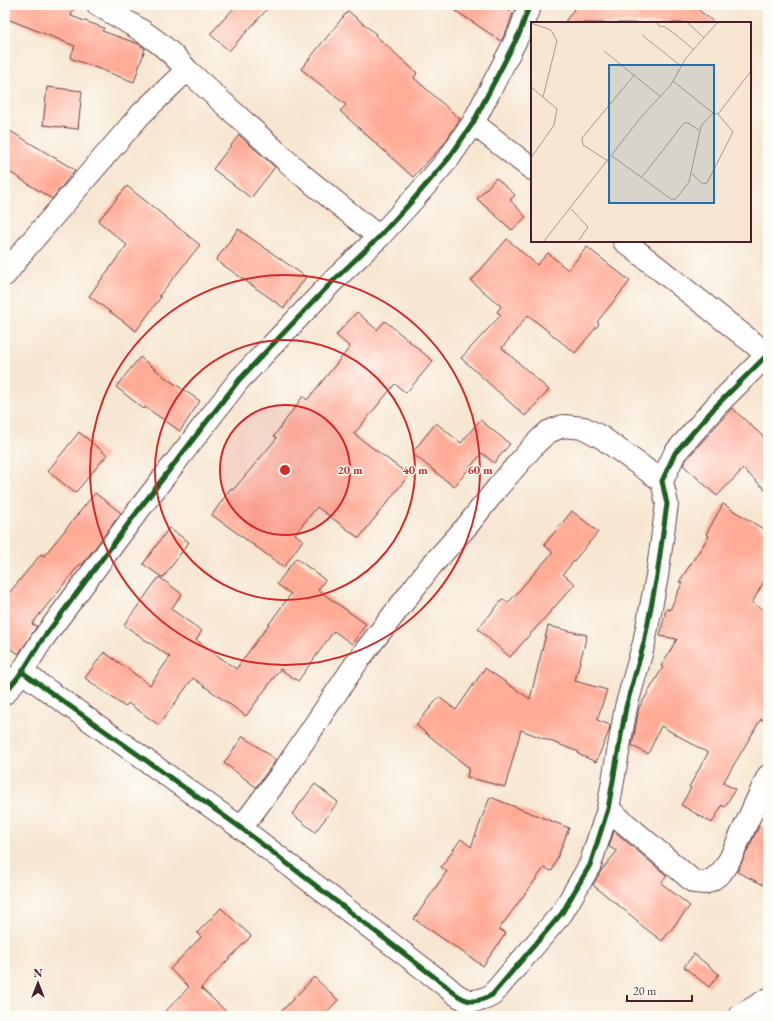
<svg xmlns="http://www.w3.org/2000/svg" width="773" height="1021" viewBox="0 0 773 1021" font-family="'EB Garamond',serif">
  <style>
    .building { fill: #ffab96 }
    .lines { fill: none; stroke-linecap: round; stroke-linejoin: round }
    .minor-casing { stroke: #643d44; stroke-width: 24 }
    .minor { stroke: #fff; stroke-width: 22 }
    .cycleway-casing { stroke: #fdfcf7; stroke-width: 8 }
    .cycleway { stroke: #1b5e20; stroke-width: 5 }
    .ring { fill: none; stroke: #d62828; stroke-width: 2 }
    .inset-road { fill: none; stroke: #b2968f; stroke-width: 1 }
    .view { fill: #1f6fb2; fill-opacity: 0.15; stroke: #1f6fb2; stroke-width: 2 }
    .inset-edge { fill: none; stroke: #4a1f2b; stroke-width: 2 }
    .centre { fill: #d62828; stroke: #fdfcf7; stroke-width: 2 }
    .ring-label { font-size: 12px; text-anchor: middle; font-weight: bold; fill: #d62828; stroke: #fdfcf7; stroke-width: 3; stroke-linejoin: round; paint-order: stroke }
  </style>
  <rect width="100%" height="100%" fill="#fdfcf7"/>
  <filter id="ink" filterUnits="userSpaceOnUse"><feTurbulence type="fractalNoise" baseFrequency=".025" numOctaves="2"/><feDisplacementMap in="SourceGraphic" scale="8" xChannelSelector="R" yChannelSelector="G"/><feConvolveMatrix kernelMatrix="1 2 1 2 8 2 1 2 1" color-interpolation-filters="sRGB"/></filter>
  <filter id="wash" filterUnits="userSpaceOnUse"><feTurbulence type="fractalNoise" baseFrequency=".012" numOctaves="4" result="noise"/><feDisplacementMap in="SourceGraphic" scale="16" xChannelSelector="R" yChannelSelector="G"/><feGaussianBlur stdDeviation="0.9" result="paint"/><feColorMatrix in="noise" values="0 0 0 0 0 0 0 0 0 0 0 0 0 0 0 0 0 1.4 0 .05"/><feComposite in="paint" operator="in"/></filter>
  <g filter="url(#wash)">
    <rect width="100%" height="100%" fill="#f7e6d1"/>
    <g id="blocks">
      <g class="building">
        <polygon points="5,5 75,5 71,16 104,28 102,31 139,44 145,49 134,82 70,58 75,46 5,18"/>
        <polygon points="237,5 271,5 229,51 210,34"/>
        <polygon points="447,5 502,5 513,13 508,27 501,41"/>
        <polygon points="577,5 692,5 715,23 564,23"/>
        <polygon points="348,11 376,34 375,35 417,73 414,78 460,119 444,144 413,177 340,111 346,105 301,69"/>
        <polygon points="47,87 82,91 78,129 43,125"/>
        <polygon points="5,128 75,170 52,199 5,169"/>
        <polygon points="239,135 275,167 251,198 213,169"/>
        <polygon points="496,178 515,195 510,200 526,217 512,230 477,199"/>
        <polygon points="127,186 200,245 159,296 161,297 136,331 89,296 127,245 98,221"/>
        <polygon points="238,229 306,277 284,308 216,260"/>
        <polygon points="507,239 537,265 548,253 568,270 587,247 630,281 597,322 599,324 575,353 528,315 502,348 549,390 525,416 461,358 501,315 497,312 501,306 471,281"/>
        <polygon points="357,312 377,330 385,321 433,361 406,393 395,384 354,434 409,475 359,538 317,507 295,534 303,540 284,567 212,515 231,488 233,490 277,438 274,436 303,396 307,400 350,347 336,335"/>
        <polygon points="140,357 166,378 200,401 180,431 145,407 144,409 116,387"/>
        <polygon points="732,408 768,441 768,492 743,469 717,496 683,465 686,460"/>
        <polygon points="480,420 510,444 494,463 482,453 454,487 412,453 436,423 461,443"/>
        <polygon points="79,432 107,455 75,493 48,471"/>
        <polygon points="95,493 121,513 82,565 80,564 32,624 37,626 19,654 5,645 5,598 41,554 44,556"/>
        <polygon points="723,504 768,532 768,574 752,603 768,612 768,724 761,719 723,783 735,789 725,807 722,805 712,823 681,805 691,788 689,787 708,753 661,726 648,754 632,746 639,708 663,667 661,666 677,639 660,636 666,609 670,610 682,583 679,582 709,536 706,534"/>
        <polygon points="572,511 598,532 563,574 575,584 510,657 478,629 503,599 508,603 553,552 544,545"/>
        <polygon points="169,528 189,542 163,578 143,564"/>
        <polygon points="296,558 325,580 318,590 366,624 352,644 334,631 298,681 280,669 246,716 193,678 159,725 128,703 125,707 85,678 104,652 150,685 170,657 124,625 159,577 182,594 171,609 202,631 196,640 236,669 291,594 277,584"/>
        <polygon points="548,626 587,635 575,681 607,690 597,720 610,725 609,731 596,762 578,754 579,752 521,730 505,787 467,777 469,768 416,725 439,697 456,710 485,668 530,699"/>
        <polygon points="243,736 276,760 256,787 224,763"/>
        <polygon points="315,784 338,802 315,832 292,814"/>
        <polygon points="490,797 569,828 552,871 544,868 499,929 506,933 483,966 414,919 447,871 441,867 461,839 471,847"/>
        <polygon points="759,826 768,830 768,887 737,872"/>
        <polygon points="614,831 667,876 661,883 690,906 662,941 637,922 638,921 593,885 601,871 617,851 609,847"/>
        <polygon points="221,908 251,936 201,988 231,1016 161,1016 189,987 170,969 201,937 197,933"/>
        <polygon points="694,954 719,974 709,987 684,967"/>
        <polygon points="314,977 338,1000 323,1016 277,1016"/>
      </g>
    </g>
  </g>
  <g filter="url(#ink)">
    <use href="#blocks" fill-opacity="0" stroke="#643d44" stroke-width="1"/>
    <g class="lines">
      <g class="minor-casing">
        <g id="minor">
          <path d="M98,5C131,24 162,40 187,70L301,174L379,237"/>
          <polyline points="473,123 532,169"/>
          <polyline points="624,241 767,354"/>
          <polyline points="5,275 25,249 140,115 187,70"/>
          <path d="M22,672L241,828L446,986C462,1001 472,1006 492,995L562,913L590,865L608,809L626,707L644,643L657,576L667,504L662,481L675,453L716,406L768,354"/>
          <polyline points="5,693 22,672 42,640 137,512 239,380 333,281 379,237 412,201 449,158 473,123 520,32 527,12 531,5"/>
          <polyline points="608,809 694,882 705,883 713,879 721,873 730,859 768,776"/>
          <polyline points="241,828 283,772 359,659 398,609 430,567 467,526 498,487 535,444 548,432 563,426 584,428 601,437 662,481"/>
          <polyline points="740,1016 768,999"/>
        </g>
      </g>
      <use href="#minor" class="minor"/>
      <g class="cycleway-casing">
        <g id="cycleway">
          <path d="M22,672L241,828L446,986C462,1001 472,1006 492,995L562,913L590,865L608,809L626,707L644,643L657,576L667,504L662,481L675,453L716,406L768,354"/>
          <polyline points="5,693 22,672 42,640 137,512 239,380 333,281 379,237 412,201 449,158 473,123 520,32 527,12 531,5"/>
        </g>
      </g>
      <use href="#cycleway" class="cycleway"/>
    </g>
  </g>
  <circle cx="285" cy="470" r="65" fill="#d62828" fill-opacity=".12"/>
  <g class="ring">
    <circle cx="285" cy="470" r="65"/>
    <circle cx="285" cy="470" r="130"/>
    <circle cx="285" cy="470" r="195"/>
  </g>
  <g transform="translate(531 22)">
    <rect width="220" height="220" fill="#f7e6d1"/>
    <path class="inset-road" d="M0,1L20,8L26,19L12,75M126,1L128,4L134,5L144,12L163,28M157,1L173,16M111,13L150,44M73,29L130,75M142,59L182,91M0,65L26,87L23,103L0,136M81,134L140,177H145L158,160L170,104L182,91L187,92L220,49M77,139L52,123L51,116L104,52M161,152L172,162L176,161L202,110L187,92M111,155L153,101H157L168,108M40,187L57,205L48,218M13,219L111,94L139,64L155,36L186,1"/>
    <path class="view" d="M78,43H183V181H78Z"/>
    <rect width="220" height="220" class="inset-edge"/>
  </g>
  <circle cx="285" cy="470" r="6" class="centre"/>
  <g class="ring-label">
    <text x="350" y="474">20 m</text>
    <text x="415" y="474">40 m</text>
    <text x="480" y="474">60 m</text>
  </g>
  <rect width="773" height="1021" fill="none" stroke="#fdfcf7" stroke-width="20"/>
  <g transform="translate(38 983)" stroke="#fdfcf7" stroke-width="3" paint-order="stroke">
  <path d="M0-3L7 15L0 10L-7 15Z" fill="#4a1f2b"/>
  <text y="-6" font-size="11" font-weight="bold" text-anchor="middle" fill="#4a1f2b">N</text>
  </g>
  <path d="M627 995v6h65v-6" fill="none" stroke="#4a1f2b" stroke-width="2"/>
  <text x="633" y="995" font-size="12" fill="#4a1f2b" stroke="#fdfcf7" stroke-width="3" paint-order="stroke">20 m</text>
</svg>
